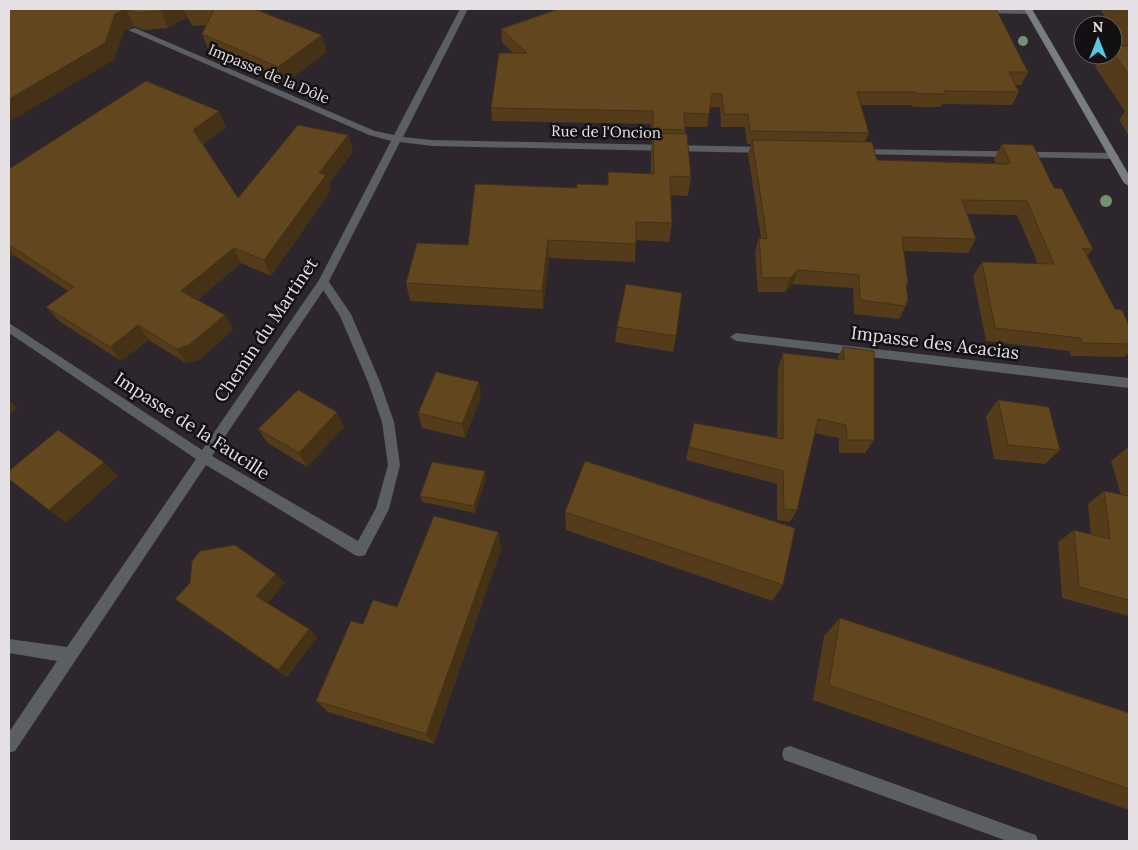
<svg xmlns="http://www.w3.org/2000/svg" width="1138" height="850" viewBox="0 0 1138 850" font-family="Lora,serif">
  <style>
    .lines { fill: none; stroke-linecap: round; stroke-linejoin: round }
    .lane { fill: #5b5e62; fill-rule: evenodd }
    .street { fill: #5b5e62; fill-rule: evenodd }
    .secondary { fill: #787d82; fill-rule: evenodd }
    .tree { fill: #729074 }
    .wall { fill: #543c1a }
    .shaded-wall { fill: #453115 }
    .building { fill: #62461e; stroke: #453115 }
    .labels { text-anchor: middle; stroke-width: 5; stroke-linejoin: round; paint-order: stroke }
    .far-street-label { font-size: 15px; fill: #e4e0e4; stroke: #131013 }
    .street-label { font-size: 18px; fill: #e4e0e4; stroke: #131013 }
  </style>
  <rect width="100%" height="100%" fill="#2d262c"/>
  <g class="lines">
    <g class="lane">
      <polygon points="323,278 327,279 351,314 380,382 394,422 400,465 389,509 365,555 360,556 355,555 353,550 376,508 388,465 382,422 368,382 340,316 318,282"/>
      <polygon points="790,746 1030,833 1036,835 1038,841 1007,841 790,762 784,760 782,754 784,748"/>
    </g>
    <g class="street">
      <polygon points="460,9 468,9 403,137 432,140 765,147 770,150 765,153 432,146 400,142 327,285 212,456 365,545 367,550 365,555 360,556 355,555 206,465 15,751 9,753 9,732 57,661 9,653 9,639 67,647 196,459 9,333 9,323 202,450 319,280 391,141 369,135 128,30 135,28 375,131 394,135"/>
      <polygon points="977,9 1030,10 1034,12 1030,14 980,13 976,11"/>
      <polygon points="857,149 1114,153 1119,156 1114,159 854,154 854,150"/>
      <polygon points="736,333 1129,378 1129,388 736,341 730,337"/>
    </g>
    <polygon class="secondary" points="1024,9 1032,9 1129,175 1129,186 1124,183"/>
  </g>
  <g class="tree">
    <circle cx="1023" cy="41" r="5"/>
    <circle cx="1106" cy="201" r="6"/>
  </g>
  <g class="wall">
    <polygon points="9,9 261,9 262,12 327,52 284,84 209,51 202,34 206,25 193,26 187,17 168,28 144,30 134,26 124,31 114,60"/>
    <polygon points="1100,9 1129,9 1129,136 1119,120 1125,111 1095,67 1103,55 1113,55 1113,46 1123,46 1113,30 1113,25 1110,25"/>
    <polygon points="501,29 1028,72 1021,85 1015,85 1019,92 1012,105 942,104 940,107 914,107 910,105 861,105 869,133 865,142 877,160 996,163 994,159 1002,144 1054,188 1093,249 1087,256 1115,309 1129,326 1129,352 1124,357 1071,356 1069,351 986,341 973,276 982,262 1038,264 1017,215 967,214 976,239 968,253 904,251 908,284 907,287 908,301 899,319 854,314 853,288 793,284 785,292 758,292 755,252 759,238 761,238 748,154 751,144 747,144 745,127 721,127 720,107 710,107 707,127 685,127 685,134 691,177 688,196 670,195 672,223 669,242 636,240 635,262 549,258 543,309 410,301 406,283 468,245 577,188 608,185 651,173 651,152 652,142 651,142 651,124 492,121 491,108 513,53 502,42"/>
    <polygon points="226,127 203,144 238,198 353,151 329,183 331,190 271,276 241,263 197,300 225,315 233,330 199,360 186,363 149,340 121,361 59,321 46,307 68,291 15,256 13,257 9,254 9,169"/>
    <polygon points="617,327 676,336 673,352 615,342"/>
    <polygon points="843,347 874,440 865,453 839,453 839,438 814,433 797,510 790,522 777,520 777,484 686,460 694,423 777,438 778,368 783,353 837,359"/>
    <polygon points="481,397 465,438 422,428 418,413"/>
    <polygon points="998,400 1060,450 1045,464 994,459 986,416"/>
    <polygon points="344,427 307,467 268,443 258,429"/>
    <polygon points="1128,447 1129,447 1129,616 1062,598 1058,542 1074,530 1091,534 1088,504 1104,491 1121,495 1111,461"/>
    <polygon points="485,471 486,479 475,513 423,502 420,496"/>
    <polygon points="565,512 783,585 772,601 566,530"/>
    <polygon points="498,532 501,549 434,744 328,712 316,701 363,624 397,607"/>
    <polygon points="276,574 285,583 267,603 317,638 287,677 187,608 175,599"/>
    <polygon points="840,618 1129,713 1129,810 813,700 824,636"/>
  </g>
  <g class="shaded-wall">
    <polygon points="126,9 134,26 124,31 114,60 9,122 9,99 115,14"/>
    <polygon points="165,9 183,9 187,17 168,28 161,11"/>
    <polygon points="322,35 327,52 284,84 278,67"/>
    <polygon points="219,111 226,127 201,146 193,130"/>
    <polygon points="348,135 353,151 329,183 331,190 271,276 264,260 319,173"/>
    <polygon points="548,240 549,258 543,309 542,291"/>
    <polygon points="234,248 241,263 191,306 181,291"/>
    <polygon points="9,249 15,256 13,257 9,252"/>
    <polygon points="798,270 793,284 785,292 790,278"/>
    <polygon points="225,315 233,330 199,360 186,363 177,349"/>
    <polygon points="138,325 149,340 121,361 110,347"/>
    <polygon points="479,382 481,397 465,438 462,424"/>
    <polygon points="9,400 18,408 9,415"/>
    <polygon points="337,412 344,427 307,467 299,453"/>
    <polygon points="104,462 118,476 66,523 49,510"/>
    <polygon points="485,471 486,479 475,513 474,506"/>
    <polygon points="498,532 501,549 434,744 426,734"/>
    <polygon points="276,574 285,583 265,605 256,596"/>
    <polygon points="309,629 317,638 287,677 278,670"/>
  </g>
  <g class="building">
    <polygon points="9,9 165,9 161,11 136,13 126,9 115,14 105,43 9,99"/>
    <polygon points="214,9 254,9 322,35 278,67 202,34"/>
    <polygon points="558,9 996,9 1028,72 1009,72 1019,92 944,91 946,94 920,94 915,92 857,92 869,133 750,131 748,114 724,114 722,94 712,94 709,114 684,113 685,130 653,129 653,111 491,108 499,53 527,53 501,29"/>
    <polygon points="1125,9 1129,9 1129,15"/>
    <polygon points="1113,46 1129,46 1129,75 1113,53"/>
    <polygon points="146,81 219,111 193,130 238,198 298,125 348,135 319,173 326,175 264,260 234,248 181,291 225,315 189,345 177,349 138,325 110,347 46,307 74,287 9,245 9,169"/>
    <polygon points="653,133 687,134 691,177 670,176 672,223 636,222 636,244 548,240 542,291 406,283 417,243 468,245 475,184 577,188 577,184 608,185 608,172 654,174"/>
    <polygon points="752,140 872,142 877,160 1005,164 1010,163 1002,144 1033,145 1054,188 1062,189 1093,249 1083,248 1115,309 1122,310 1129,326 1129,344 1083,343 1080,338 995,328 982,262 1054,264 1027,201 962,200 976,239 902,237 908,284 906,284 908,301 906,301 906,306 860,300 859,275 798,270 790,278 762,278 759,238 767,239"/>
    <polygon points="626,284 682,293 676,336 617,327"/>
    <polygon points="843,347 874,351 874,440 847,440 846,425 818,419 797,510 784,509 783,471 689,447 694,423 783,439 783,353 844,360"/>
    <polygon points="436,372 479,382 462,424 418,413"/>
    <polygon points="298,390 337,412 299,453 258,429"/>
    <polygon points="998,400 1049,407 1060,450 1008,445"/>
    <polygon points="58,430 104,462 49,510 9,479 9,471"/>
    <polygon points="585,461 795,528 783,585 565,512"/>
    <polygon points="432,462 485,471 474,506 420,496"/>
    <polygon points="1104,491 1129,496 1129,600 1079,587 1074,530 1110,539"/>
    <polygon points="434,516 498,532 426,734 316,701 351,621 363,624 373,600 397,607"/>
    <polygon points="235,545 276,574 256,596 309,629 278,670 175,599 190,583 192,561 200,551"/>
    <polygon points="840,618 1129,713 1129,789 829,685"/>
    <polygon points="9,840 23,841 9,841"/>
  </g>
  <g class="labels">
    <g class="far-street-label">
      <text transform="translate(269 74) rotate(23)" y="5">Impasse de la Dôle</text>
      <text transform="translate(606 132) rotate(1)" y="5">Rue de l'Oncion</text>
    </g>
    <g class="street-label">
      <text transform="translate(266 330) rotate(-56)" y="6">Chemin du Martinet</text>
      <text transform="translate(935 343) rotate(7)" y="6">Impasse des Acacias</text>
      <text transform="translate(192 426) rotate(33)" y="6">Impasse de la Faucille</text>
    </g>
  </g>
  <rect width="1138" height="850" fill="none" stroke="#e4e0e4" stroke-width="20"/>
  <g transform="translate(1098 40)"><circle r="24" fill="#131013" stroke="#676367"/>
  <path d="M0-4L9 19L0 12L-9 19Z" fill="#56c9e1"/>
  <text y="-8" font-size="14" font-weight="bold" text-anchor="middle" fill="#e4e0e4">N</text>
  </g>
</svg>
